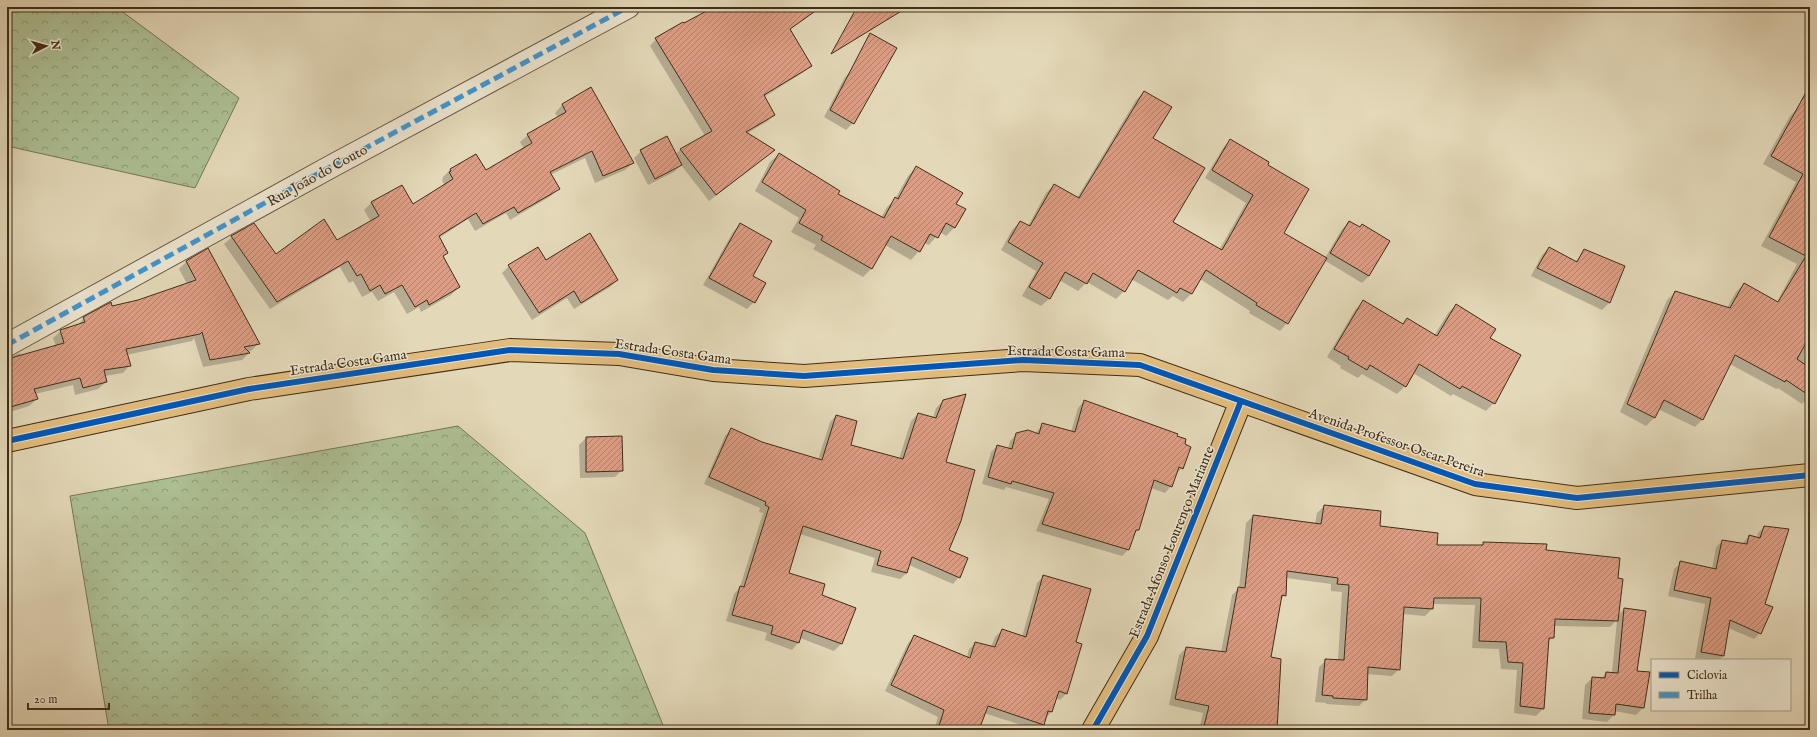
<svg xmlns="http://www.w3.org/2000/svg" width="1817" height="737" viewBox="0 0 1817 737" font-family="'IM FELL English',serif">
  <style>
    .forest { fill: url(#forest-crowns); stroke: #767756 }
    .shadow { fill: #0003 }
    .building { fill: url(#building-hatch); stroke: #402e18 }
    .lines { fill: none; stroke-linecap: round; stroke-linejoin: round }
    .minor-casing { stroke: #695840; stroke-width: 24 }
    .major-casing { stroke: #402e18; stroke-width: 24 }
    .minor { stroke: #ede6d1; stroke-width: 22 }
    .major { stroke: #e2bc7c; stroke-width: 22 }
    .quiet { stroke: #3f97d4; stroke-width: 5; stroke-dasharray: 10 5; stroke-linecap: butt }
    .cycleway-casing { stroke: #ede6d1; stroke-width: 8 }
    .cycleway { stroke: #0057b8; stroke-width: 6 }
    .labels { text-anchor: middle; stroke-width: 3; stroke-linejoin: round; paint-order: stroke }
    .street-label { font-size: 14px; fill: #402e18; stroke: #ede6d1 }
  </style>
  <defs>
    <pattern id="forest-crowns" width="20" height="18" patternUnits="userSpaceOnUse"><rect width="20" height="18" fill="#adc094"/><path d="M2 6a3 3 0 1 1 6 0M12 15a3 3 0 1 1 6 0" fill="none" stroke="#8e9c78"/></pattern>
    <pattern id="building-hatch" width="6" height="6" patternUnits="userSpaceOnUse"><rect width="6" height="6" fill="#dd9d84"/><path d="M-1 1l2-2M0 6l6-6M5 7l2-2" fill="none" stroke="#b5806b"/></pattern>
  </defs>
  <rect width="100%" height="100%" fill="#e3d8b8"/>
  <filter id="stains"><feTurbulence type="fractalNoise" baseFrequency=".005" numOctaves="4"/><feColorMatrix values="0 0 0 0 .2 0 0 0 0 .09 0 0 0 0 .02 0 0 0 .5 -.17"/></filter>
  <radialGradient id="worn" r=".72"><stop offset=".6" stop-color="#630" stop-opacity="0"/><stop offset="1" stop-color="#630" stop-opacity=".3"/></radialGradient>
  <g class="forest">
    <polygon points="7,7 116,7 239,98 195,188 7,146"/>
    <polygon points="458,426 585,533 665,730 109,730 70,496"/>
  </g>
  <g class="shadow">
    <polygon points="716,7 822,7 789,30 811,66 804,72 764,97 774,114 768,121 746,134 773,151 709,201 681,165 674,172 648,185 634,158 641,151 676,154 680,150 705,136 650,46 656,39"/>
    <polygon points="872,35 853,123 846,130 824,117 845,77 852,70 854,70 865,42"/>
    <polygon points="591,89 633,163 625,170 595,183 585,158 550,175 559,188 551,196 510,220 506,213 475,231 468,219 439,238 446,253 442,257 459,287 451,295 421,312 419,307 407,314 394,292 378,301 372,292 362,297 353,281 349,283 340,267 270,309 224,244 232,237 276,256 336,242 371,222 364,210 372,202 412,205 445,185 442,181 443,177 450,170 486,172 524,149 520,142 528,135 558,118 555,113 562,105"/>
    <polygon points="1144,92 1152,138 1171,223 1219,250 1246,203 1205,178 1223,148 1230,140 1267,165 1282,233 1325,258 1342,229 1349,222 1369,276 1362,283 1324,260 1287,323 1280,331 1249,313 1250,311 1200,279 1191,294 1183,302 1173,296 1168,300 1131,279 1124,291 1116,299 1087,282 1078,291 1059,280 1049,299 1041,306 1022,296 1036,271 1001,250 1012,230 1020,222 1028,226 1046,193 1054,185 1077,198 1136,100"/>
    <polygon points="1798,108 1810,115 1810,396 1802,404 1778,388 1776,389 1730,364 1703,419 1695,427 1658,409 1654,418 1646,426 1620,412 1667,300 1675,292 1727,308 1736,292 1744,284 1777,302 1797,264 1761,246 1796,182 1763,164 1790,116"/>
    <polygon points="779,154 837,194 881,218 887,207 895,199 908,176 916,168 955,204 954,228 946,236 940,232 929,245 924,243 919,251 911,260 885,245 872,268 863,277 813,249 816,245 791,232 799,218 755,191 770,162"/>
    <polygon points="740,225 752,277 754,302 747,309 703,285 733,232"/>
    <polygon points="1549,248 1575,262 1585,250 1623,266 1609,303 1602,310 1531,276 1542,255"/>
    <polygon points="208,250 259,343 251,351 248,352 249,353 242,360 203,367 194,338 192,341 126,355 130,365 123,373 105,376 106,382 98,389 75,395 73,385 35,394 37,399 29,406 7,413 7,358 20,353 21,356 56,346 53,338 61,331 77,326 84,318 111,307 138,301 187,284 179,269 186,262"/>
    <polygon points="545,262 617,280 610,287 574,309 567,298 532,320 502,273 509,266"/>
    <polygon points="1363,302 1402,324 1407,320 1434,336 1448,313 1456,305 1489,339 1494,403 1486,411 1453,394 1451,396 1413,373 1405,386 1397,394 1362,374 1358,378 1340,368 1341,366 1327,357 1355,310"/>
    <polygon points="943,401 948,550 959,577 953,584 909,565 907,573 900,579 871,572 875,558 800,534 788,573 820,596 854,609 841,644 834,651 800,638 798,643 792,650 765,640 767,633 726,621 734,594 740,587 763,513 759,512 760,508 704,484 725,436 731,429 762,443 818,460 830,422 836,416 849,445 899,459 911,421 918,414 933,418 936,408"/>
    <polygon points="1084,401 1176,436 1182,468 1176,474 1171,486 1165,493 1151,488 1138,530 1133,535 1128,550 1122,556 1036,531 1049,499 1006,487 1004,490 982,484 991,452 997,446 1008,449 1010,441 1017,434 1035,434 1043,424 1071,432 1078,408"/>
    <polygon points="586,438 622,470 615,477 580,478 579,445"/>
    <polygon points="1324,506 1436,546 1480,546 1484,543 1545,551 1617,617 1624,609 1643,708 1636,715 1614,711 1614,715 1607,722 1582,719 1585,685 1592,678 1601,679 1606,673 1612,673 1617,620 1610,627 1554,626 1553,637 1547,643 1543,709 1536,716 1514,713 1517,670 1501,669 1499,649 1472,648 1475,605 1433,604 1432,609 1425,616 1402,614 1399,669 1392,676 1366,674 1366,699 1359,706 1326,704 1326,703 1315,702 1319,667 1326,660 1338,660 1342,592 1331,591 1331,584 1286,578 1285,595 1280,600 1270,658 1275,730 1199,730 1203,713 1169,705 1179,655 1186,648 1221,652 1232,595 1239,588 1246,523 1253,516 1315,524 1317,513"/>
    <polygon points="1764,527 1764,605 1760,633 1754,639 1728,628 1723,656 1719,660 1695,658 1705,604 1668,596 1674,569 1681,563 1712,569 1716,547 1722,541 1742,544 1749,536 1757,538 1758,533"/>
    <polygon points="1044,576 1075,643 1066,694 1060,700 1056,698 1051,712 1037,730 984,713 978,730 934,730 938,717 885,691 908,643 915,636 967,657 969,649 976,643 991,647 995,637 1002,630 1022,637 1037,583"/>
  </g>
  <g class="building">
    <polygon points="714,7 821,7 790,29 812,66 764,95 775,115 746,132 775,150 716,195 680,149 712,131 655,38 683,22 684,23"/>
    <polygon points="857,7 908,7 831,54"/>
    <polygon points="870,33 897,48 854,124 830,110"/>
    <polygon points="1810,85 1810,336 1797,359 1810,368 1810,396 1786,380 1785,382 1735,355 1703,420 1664,400 1655,418 1627,404 1675,291 1730,308 1744,283 1778,302 1806,256 1769,237 1803,174 1771,156"/>
    <polygon points="591,87 634,163 603,176 592,151 550,172 560,189 518,213 514,207 483,224 476,213 439,236 448,253 443,256 460,287 429,305 427,300 415,307 402,285 385,294 380,285 370,291 361,274 357,276 348,261 277,302 231,236 254,223 276,254 324,219 337,240 379,216 371,202 402,185 413,204 453,179 449,172 451,171 450,169 476,154 486,170 532,143 527,134 566,112 562,104"/>
    <polygon points="1144,91 1172,107 1153,138 1205,168 1173,222 1222,250 1253,195 1212,170 1230,139 1269,162 1268,165 1309,189 1284,233 1327,258 1288,324 1256,305 1257,303 1206,270 1192,294 1180,288 1177,293 1138,270 1125,292 1093,273 1087,284 1065,272 1050,299 1029,287 1043,263 1008,242 1020,221 1030,226 1054,184 1079,198"/>
    <polygon points="667,136 682,165 655,179 640,150"/>
    <polygon points="779,153 840,191 838,194 884,218 895,197 898,199 916,166 963,193 956,204 966,209 955,228 946,223 938,238 930,234 920,252 891,236 872,269 821,240 823,236 799,223 806,210 762,182"/>
    <polygon points="1349,221 1360,227 1362,224 1390,241 1369,276 1330,253"/>
    <polygon points="740,223 772,241 753,276 766,283 755,303 709,278"/>
    <polygon points="590,233 618,280 581,303 574,291 539,313 508,265 538,247 546,260"/>
    <polygon points="1549,247 1577,262 1584,249 1625,266 1610,303 1537,268"/>
    <polygon points="208,248 260,344 244,347 250,353 210,360 202,332 200,334 126,349 131,366 104,370 107,382 83,388 80,378 34,389 38,399 7,408 7,359 64,343 60,330 85,322 83,317 111,302 112,306 138,300 196,280 186,261"/>
    <polygon points="1363,300 1403,324 1407,318 1437,336 1456,304 1496,329 1490,338 1521,355 1495,404 1462,386 1460,389 1419,364 1406,387 1370,365 1367,370 1348,359 1349,357 1334,349"/>
    <polygon points="966,394 946,462 975,470 961,521 949,550 968,558 960,578 912,557 907,573 877,565 881,551 803,526 789,573 825,584 822,595 856,608 842,644 803,630 799,643 771,634 773,626 732,615 740,586 744,587 769,507 765,505 766,502 709,477 731,428 762,442 822,460 836,415 857,421 851,445 903,459 918,413 936,418 943,400"/>
    <polygon points="1084,400 1178,434 1177,436 1186,439 1185,444 1191,447 1183,469 1179,467 1172,487 1154,480 1139,530 1136,530 1129,550 1042,524 1054,493 1012,481 1011,484 988,477 997,445 1012,449 1016,433 1028,430 1039,434 1042,423 1075,432"/>
    <polygon points="622,436 623,471 586,472 586,437"/>
    <polygon points="1324,505 1381,511 1380,526 1438,533 1437,545 1483,545 1483,542 1547,544 1546,550 1620,558 1618,578 1623,579 1618,621 1555,619 1554,638 1549,638 1544,709 1520,706 1523,663 1508,662 1506,642 1479,641 1481,598 1434,598 1433,609 1404,607 1400,670 1368,667 1367,700 1333,698 1333,696 1322,695 1325,659 1344,660 1349,585 1337,584 1338,578 1287,571 1286,596 1282,595 1271,657 1281,659 1277,730 1203,730 1209,706 1175,699 1186,647 1226,652 1238,587 1245,588 1253,515 1321,524"/>
    <polygon points="1764,526 1789,529 1765,604 1773,607 1761,634 1730,620 1724,656 1701,652 1711,598 1674,590 1680,561 1716,569 1722,540 1747,544 1749,535 1760,538"/>
    <polygon points="1043,575 1091,589 1076,642 1082,644 1067,694 1059,691 1052,712 1048,711 1044,725 988,706 979,730 951,730 939,726 944,710 891,685 914,635 970,658 975,642 995,647 1002,629 1026,637"/>
    <polygon points="1624,608 1646,611 1637,671 1650,672 1644,708 1616,704 1615,715 1589,713 1592,677 1605,678 1606,672 1618,673"/>
  </g>
  <g class="lines">
    <g class="minor-casing">
      <polyline id="minor" points="7,345 332,166 628,7"/>
    </g>
    <g class="major-casing">
      <g id="major">
        <polyline points="7,441 249,389 510,350 619,354 713,370 804,376 1023,360 1140,365 1475,484 1577,498 1810,475"/>
        <polyline points="1093,730 1147,636 1241,401"/>
      </g>
    </g>
    <use href="#minor" class="minor"/>
    <use href="#major" class="major"/>
    <polyline class="quiet" points="7,345 332,166 628,7"/>
    <g class="cycleway-casing">
      <g id="cycleway">
        <polyline points="7,441 249,389 510,350 619,354 713,370 804,376 1023,360 1140,365 1475,484 1577,498 1810,475"/>
        <polyline points="1093,730 1147,636 1241,401"/>
      </g>
    </g>
    <use href="#cycleway" class="cycleway"/>
  </g>
  <g class="labels">
    <g class="street-label">
      <text transform="translate(317 175) rotate(-29)" y="5">Rua João do Couto</text>
      <text transform="translate(673 351) rotate(8)" y="5">Estrada Costa Gama</text>
      <text transform="translate(1066 351) rotate(1)" y="5">Estrada Costa Gama</text>
      <text transform="translate(348 362) rotate(-8)" y="5">Estrada Costa Gama</text>
      <text transform="translate(1397 442) rotate(19)" y="5">Avenida Professor Oscar Pereira</text>
      <text transform="translate(1171 542) rotate(-68)" y="5">Estrada Afonso Lourenço Mariante</text>
    </g>
  </g>
  <rect width="1817" height="737" fill="none" stroke="#e3d8b8" stroke-width="24"/>
  <rect x="8" y="8" width="1801" height="721" fill="none" stroke="#402e18" stroke-width="2"/>
  <rect x="12" y="12" width="1793" height="713" fill="none" stroke="#402e18"/>
  <rect x="1651" y="659" width="140" height="52" fill="#ede6d1" stroke="#a89c87"/>
  <rect x="1659" y="672" width="20" height="6" fill="#0057b8" stroke="#a89c87"/>
  <text x="1687" y="679" font-size="12" fill="#402e18">Ciclovia</text>
  <rect x="1659" y="692" width="20" height="6" fill="#3f97d4" stroke="#a89c87"/>
  <text x="1687" y="699" font-size="12" fill="#402e18">Trilha</text>
  <g transform="translate(46 46) rotate(84)" stroke="#ede6d1" stroke-width="3" paint-order="stroke">
  <path d="M0-3L7 15L0 10L-7 15Z" fill="#402e18"/>
  <text y="-6" font-size="11" font-weight="bold" text-anchor="middle" fill="#402e18">N</text>
  </g>
  <path d="M28 703v6h81v-6" fill="none" stroke="#402e18" stroke-width="2"/>
  <text x="34" y="703" font-size="12" fill="#402e18" stroke="#ede6d1" stroke-width="3" paint-order="stroke">20 m</text>
  <rect width="100%" height="100%" filter="url(#stains)"/>
  <rect width="100%" height="100%" fill="url(#worn)"/>
</svg>
